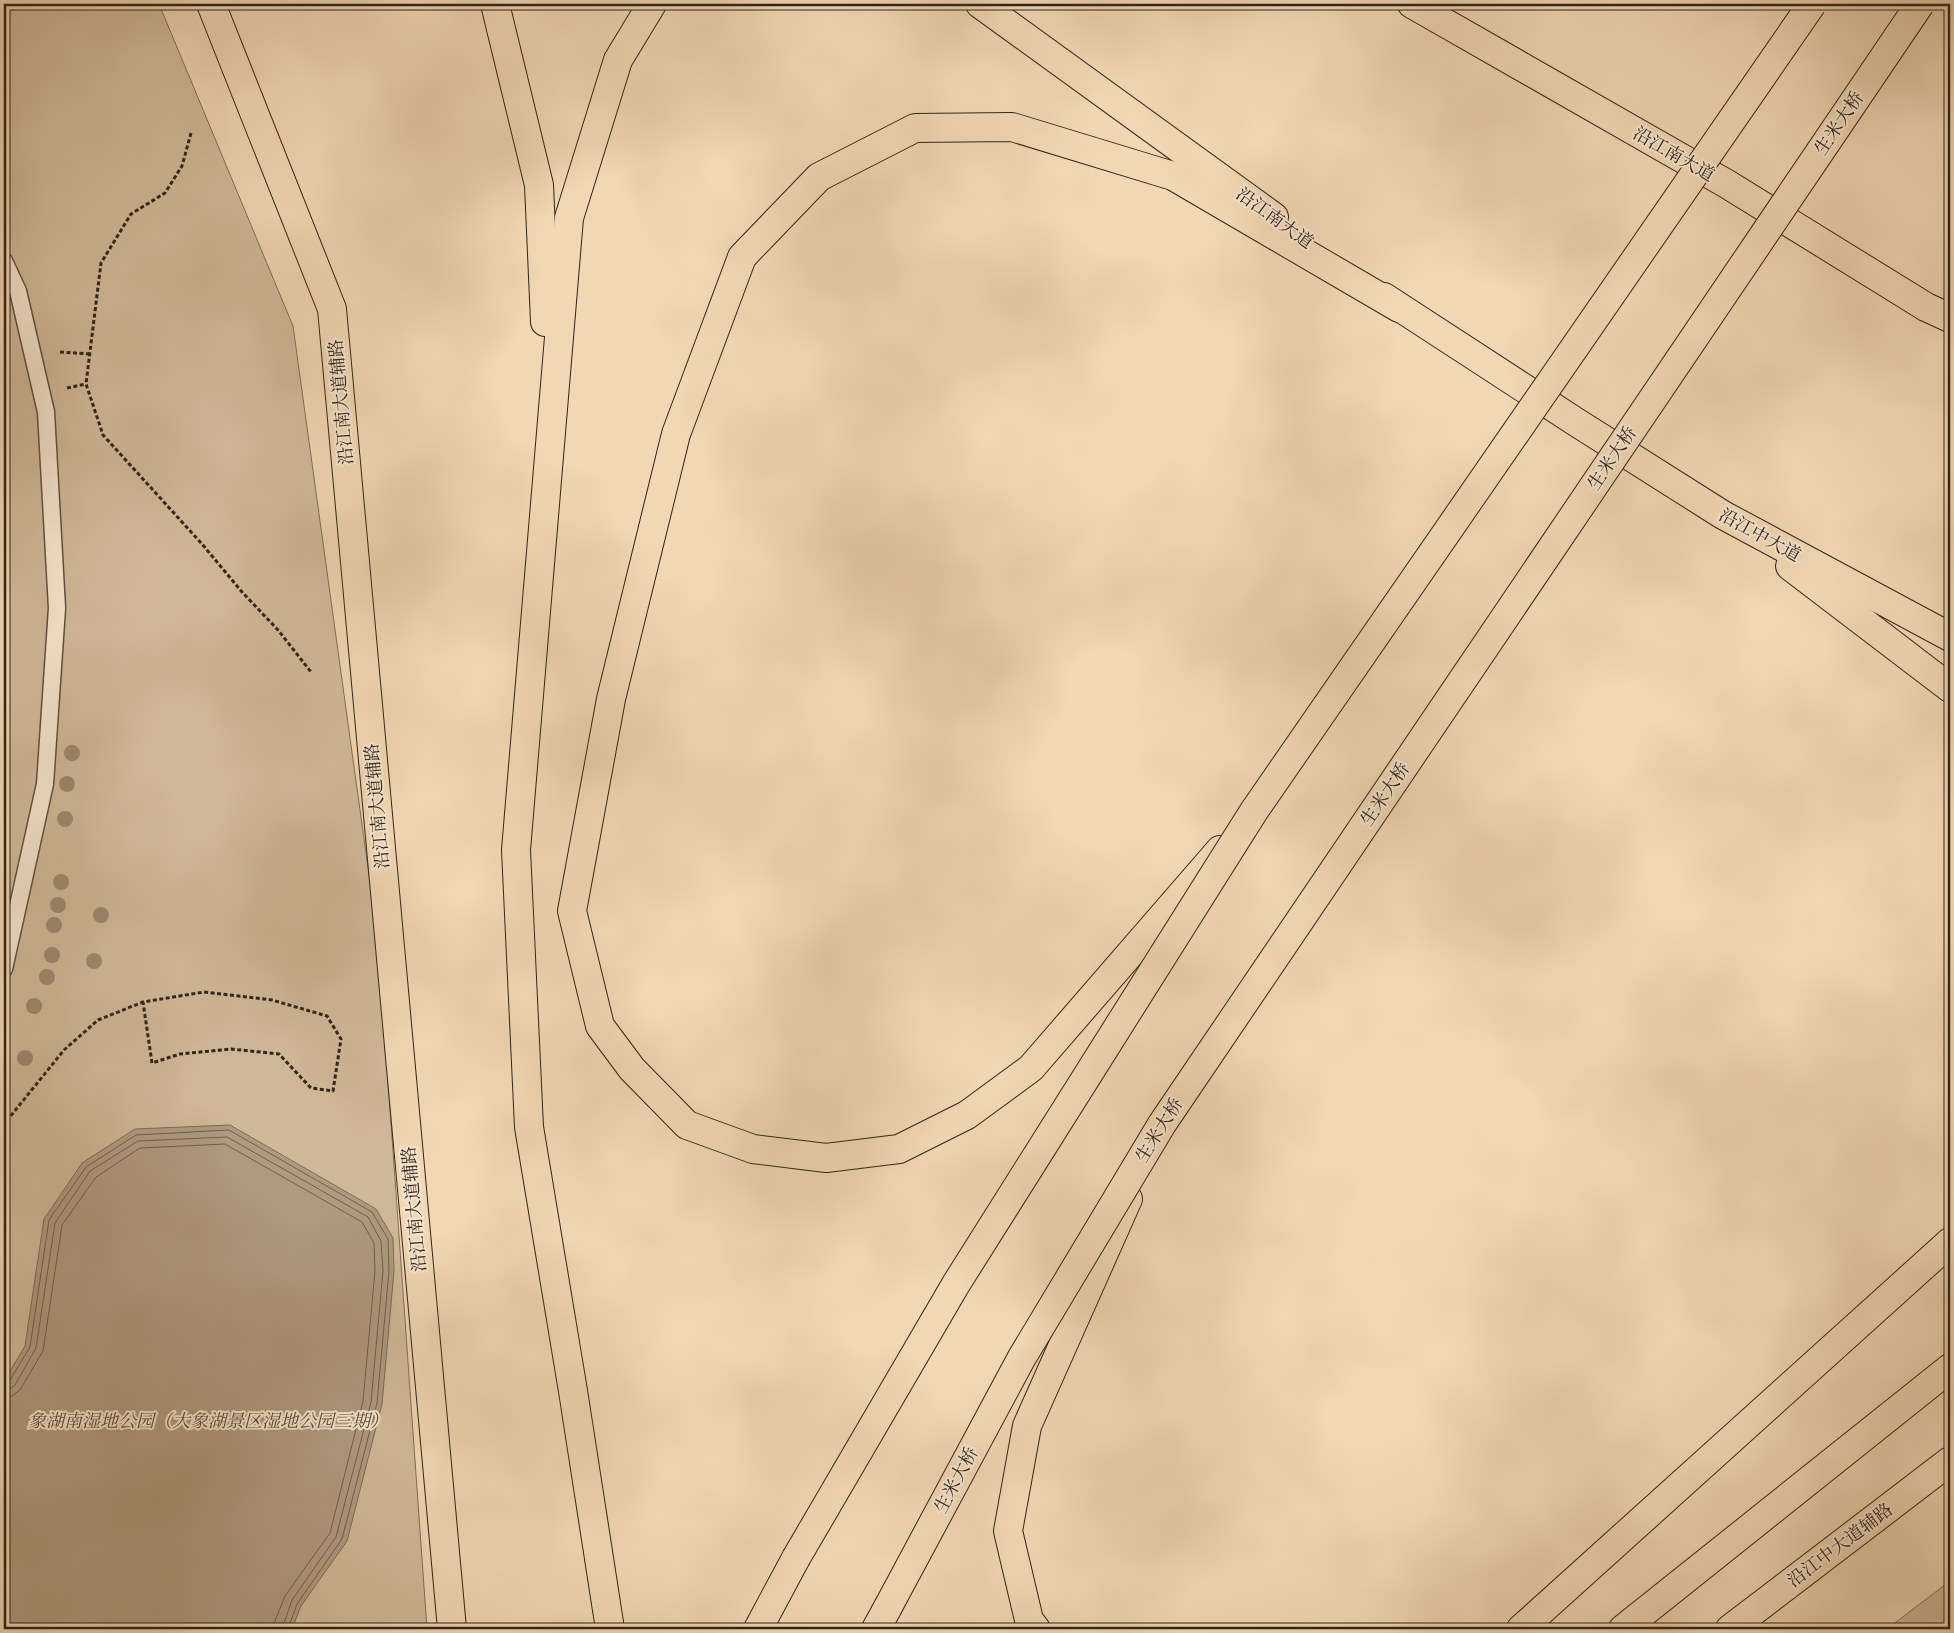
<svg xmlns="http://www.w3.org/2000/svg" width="1954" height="1633" viewBox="0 0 1954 1633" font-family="'Libre Caslon Text','Noto Serif SC',serif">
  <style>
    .green { fill: #d0b999; stroke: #806e5a }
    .water { fill: #af9a7f; stroke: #7c6b57 }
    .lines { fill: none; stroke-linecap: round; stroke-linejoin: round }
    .shore { stroke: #705f4d; stroke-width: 1 }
    .service-casing { stroke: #605141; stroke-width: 19 }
    .primary-casing { stroke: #30241b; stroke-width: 30 }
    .trunk-casing { stroke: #30241b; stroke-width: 30 }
    .path { stroke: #30241b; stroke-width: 3; stroke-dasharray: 4 2.5; stroke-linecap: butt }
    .service { stroke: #f6e5ce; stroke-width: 16 }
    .primary { stroke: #f1d7b3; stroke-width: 28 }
    .trunk { stroke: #f1d7b3; stroke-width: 28 }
    .trunk-bridge-casing { stroke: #30241b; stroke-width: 30; stroke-linecap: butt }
    .trunk-bridge { stroke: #f1d7b3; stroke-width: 28 }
    .tree { fill: #9d8970 }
    .labels { text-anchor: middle; stroke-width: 4; stroke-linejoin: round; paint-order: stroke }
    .street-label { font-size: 18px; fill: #30241b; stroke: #f6e5ce }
    .park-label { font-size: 18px; font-style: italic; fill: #58493a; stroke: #f6e5ce }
  </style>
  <rect width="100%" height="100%" fill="#f1d7b3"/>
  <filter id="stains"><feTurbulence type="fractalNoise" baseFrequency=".004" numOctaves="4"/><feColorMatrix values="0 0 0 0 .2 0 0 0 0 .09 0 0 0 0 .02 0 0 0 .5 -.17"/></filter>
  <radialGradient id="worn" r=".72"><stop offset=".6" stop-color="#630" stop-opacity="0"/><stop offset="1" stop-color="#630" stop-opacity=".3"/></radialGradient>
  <g class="green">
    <polygon points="4,4 159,4 293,326 378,940 427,1629 4,1629"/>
    <polygon points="1950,1581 1950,1629 1887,1629"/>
  </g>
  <polygon class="water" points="230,1125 376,1209 393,1238 394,1271 382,1404 347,1541 301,1606 292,1629 4,1629 4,1381 25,1346 44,1219 82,1163 135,1129"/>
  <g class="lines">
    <g class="shore">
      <polyline points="4,1383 10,1380 30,1347 49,1220 86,1167 136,1135 229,1130 372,1212 388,1239 389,1271 377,1403 342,1539 297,1604 288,1629"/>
      <polyline points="4,1389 10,1389 15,1385 36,1348 55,1223 90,1171 138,1141 227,1137 368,1217 381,1241 383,1271 371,1402 336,1537 292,1600 282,1629"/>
      <polyline points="4,1397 12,1396 20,1390 43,1351 62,1225 96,1177 140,1148 225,1144 362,1222 374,1243 375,1271 363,1401 330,1533 285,1596 275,1621 274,1629"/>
    </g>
    <g class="service-casing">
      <polyline id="service" points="4,261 18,291 46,412 57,608 45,784 4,969"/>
    </g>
    <g class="primary-casing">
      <g id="primary">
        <polyline points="211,4 332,309 452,1629"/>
        <polyline points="1730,1629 1950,1461"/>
      </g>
    </g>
    <g class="trunk-casing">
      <g id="trunk">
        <polyline points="495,4 539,185 545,322"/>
        <polyline points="980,4 1274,217"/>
        <polyline points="1412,4 1727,184 1926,307 1950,318"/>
        <polyline points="1384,297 1576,422 1723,515 1950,637"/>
        <polyline points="1790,566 1950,688"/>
        <polyline points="1220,850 1031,1068 967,1115 899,1149 826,1158 753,1149 687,1125 632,1069 600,1026 572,911 611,699 676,434 742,257 819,177 915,128 1012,127 1173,176 1399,308"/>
        <polyline points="610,1629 573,1391 529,1127 516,850 569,218 618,60 652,4"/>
        <polyline points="758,1629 796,1558"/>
        <polyline points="876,1629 888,1607"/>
        <polyline points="1036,1629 1029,1620 1008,1531 1027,1426 1128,1199"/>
        <polyline points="1521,1629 1950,1242"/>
        <polyline points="1623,1629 1950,1368"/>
      </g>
    </g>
    <g class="path">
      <polyline points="191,133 182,166 165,193 131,214 101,263 86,384 103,435 202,544 242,592 278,630 311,672"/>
      <polyline points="60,352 90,354"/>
      <polyline points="67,388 86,384"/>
      <polyline points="4,1134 9,1118 64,1050 98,1020 143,1002 204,992 272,1000 327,1016 341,1039 333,1091 311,1088 279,1054 231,1049 180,1054 152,1063 143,1002"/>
    </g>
    <use href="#service" class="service"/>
    <use href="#primary" class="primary"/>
    <use href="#trunk" class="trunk"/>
    <g class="trunk-bridge-casing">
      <g id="trunk-bridge">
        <polyline points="796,1558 956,1284 1254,811 1812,4"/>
        <polyline points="888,1607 1021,1359 1162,1124 1920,4"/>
      </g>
    </g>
    <use href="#trunk-bridge" class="trunk-bridge"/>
  </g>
  <g class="tree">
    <circle cx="72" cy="753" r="8"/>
    <circle cx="67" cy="784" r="8"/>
    <circle cx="65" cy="819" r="8"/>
    <circle cx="61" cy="882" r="8"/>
    <circle cx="58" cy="905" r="8"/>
    <circle cx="101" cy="915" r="8"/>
    <circle cx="54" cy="925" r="8"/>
    <circle cx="52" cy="955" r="8"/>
    <circle cx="94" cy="961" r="8"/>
    <circle cx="47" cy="977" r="8"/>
    <circle cx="34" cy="1006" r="8"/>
    <circle cx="25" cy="1058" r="8"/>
  </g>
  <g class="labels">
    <g class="street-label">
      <text transform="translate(1839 123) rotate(-56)" y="6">生米大桥</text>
      <text transform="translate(1674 154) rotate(30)" y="6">沿江南大道</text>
      <text transform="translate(1275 218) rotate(36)" y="6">沿江南大道</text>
      <text transform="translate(341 402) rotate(-95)" y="6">沿江南大道辅路</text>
      <text transform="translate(1612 458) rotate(-56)" y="6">生米大桥</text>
      <text transform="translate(1760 535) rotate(29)" y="6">沿江中大道</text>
      <text transform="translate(1385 794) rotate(-56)" y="6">生米大桥</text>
      <text transform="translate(377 806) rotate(-95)" y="6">沿江南大道辅路</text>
      <text transform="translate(1159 1130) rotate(-58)" y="6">生米大桥</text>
      <text transform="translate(414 1209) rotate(-95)" y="6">沿江南大道辅路</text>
      <text transform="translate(956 1480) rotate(-62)" y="6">生米大桥</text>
      <text transform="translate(1840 1545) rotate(-37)" y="6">沿江中大道辅路</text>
    </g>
    <g class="park-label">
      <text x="208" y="1427">象湖南湿地公园（大象湖景区湿地公园三期）</text>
    </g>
  </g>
  <rect width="1954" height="1633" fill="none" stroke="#f1d7b3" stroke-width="20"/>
  <rect x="5" y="5" width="1944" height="1623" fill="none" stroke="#30241b" stroke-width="2.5"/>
  <rect x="10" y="10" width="1934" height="1613" fill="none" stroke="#30241b"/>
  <rect width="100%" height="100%" filter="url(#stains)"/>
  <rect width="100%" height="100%" fill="url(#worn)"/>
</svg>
